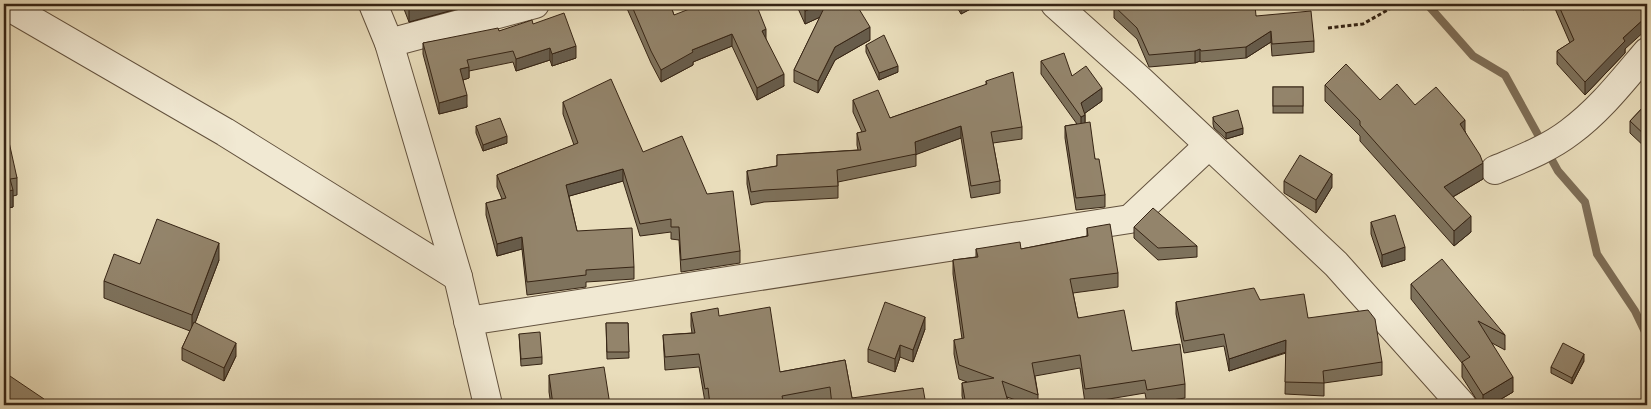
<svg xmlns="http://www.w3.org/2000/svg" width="1651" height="409" viewBox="0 0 1651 409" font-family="'Libre Bodoni',serif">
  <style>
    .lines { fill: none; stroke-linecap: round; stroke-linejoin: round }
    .stream { stroke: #7d6d56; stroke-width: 8 }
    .minor-casing { stroke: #63523e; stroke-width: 30 }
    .path { stroke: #362414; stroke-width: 3; stroke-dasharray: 4 2.5; stroke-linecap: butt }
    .minor { stroke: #f1e9d3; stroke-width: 28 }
    .wall { fill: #7e725c; stroke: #362414 }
    .shaded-wall { fill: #675c4b; stroke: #362414 }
    .building { fill: #93846b; stroke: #362414 }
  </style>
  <rect width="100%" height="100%" fill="#e9ddbb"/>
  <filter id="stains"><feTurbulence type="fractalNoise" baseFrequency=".004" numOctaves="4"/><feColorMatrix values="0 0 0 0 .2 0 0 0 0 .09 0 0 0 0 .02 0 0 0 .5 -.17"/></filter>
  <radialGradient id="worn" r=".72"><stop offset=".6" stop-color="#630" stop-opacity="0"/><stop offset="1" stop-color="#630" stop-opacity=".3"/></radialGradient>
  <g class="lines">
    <polyline class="stream" points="1427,4 1473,56 1505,75 1558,171 1585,202 1597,254 1635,311 1647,336"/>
    <g class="minor-casing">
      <g id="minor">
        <polyline points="4,4 225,132 458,277"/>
        <polyline points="373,4 389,43 458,277 488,405"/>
        <polyline points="1055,4 1141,81 1336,264 1462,405"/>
        <polyline points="389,43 535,4"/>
        <path d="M1495,170C1521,159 1548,149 1570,132C1600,110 1623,80 1647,52"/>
        <polyline points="468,321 1130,219 1209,145"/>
      </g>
    </g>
    <polyline class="path" points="1328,28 1363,24 1398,4"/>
    <use href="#minor" class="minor"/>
  </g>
  <g class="wall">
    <polygon points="402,4 475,4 409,22"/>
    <polygon points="625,4 670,4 674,15 766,39 784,86 757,100 732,46 693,62 693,65 661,82 651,63"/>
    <polygon points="796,4 840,4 870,40 835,60 818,93 794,82 794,70 820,17 805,24"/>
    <polygon points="955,4 980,4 961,14"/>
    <polygon points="1516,4 1528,4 1524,10"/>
    <polygon points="1553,4 1596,4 1625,49 1625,53 1585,95 1557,64 1557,51 1570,43"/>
    <polygon points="1114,6 1230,8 1256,16 1314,41 1314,52 1272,56 1271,42 1246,58 1201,62 1200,61 1195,63 1149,67 1137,39 1114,18"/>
    <polygon points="533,24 576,58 552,66 550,60 516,71 513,62 469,71 469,78 463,80 467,107 439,114 423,54 423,43 499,31"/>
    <polygon points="866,45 898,72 879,80 866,52"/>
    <polygon points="1041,61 1072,76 1102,101 1085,113 1085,123 1105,195 1105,207 1076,210 1065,138 1065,126 1077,124 1041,74"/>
    <polygon points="986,81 1022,127 1022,139 993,143 1000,181 1000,193 971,198 961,138 916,154 916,166 838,182 838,198 764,202 751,205 747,184 747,171 777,166 777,155 858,150 857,145 857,133 862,132 853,112 853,100 890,118 986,85"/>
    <polygon points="1325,85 1380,100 1415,105 1465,131 1483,179 1453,197 1471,232 1454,246 1360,141 1360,136 1325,101"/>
    <rect x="1273" y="87" width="30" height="26"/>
    <polygon points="563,102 707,194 740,251 740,263 681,272 679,240 671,239 671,232 640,236 623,181 569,196 577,231 634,267 634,279 586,282 586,287 527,295 522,249 497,256 486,215 486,203 502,199 497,187 497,175 574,145 563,114"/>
    <polygon points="1647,103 1647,149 1630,133 1630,121"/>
    <polygon points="1213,117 1243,134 1226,139 1214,128 1213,124"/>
    <polygon points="476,126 507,143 483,151 476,133"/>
    <polygon points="4,143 17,178 17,195 13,196 13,207 4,209"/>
    <polygon points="1284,181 1332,187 1316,213 1284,193"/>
    <polygon points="1371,222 1405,260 1382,267 1371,234"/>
    <polygon points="1134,227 1197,246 1197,257 1158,260 1134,238"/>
    <polygon points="1087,228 1118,273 1118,287 1073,293 1078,318 1185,384 1185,398 1147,404 1145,393 1085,403 1080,368 1035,376 1038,395 1038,405 1030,405 1007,397 1009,405 964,405 962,396 962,383 967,382 959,379 954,354 954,340 962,339 953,274 953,260 976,257 976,249 1021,249 1087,236"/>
    <polygon points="219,260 195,323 236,356 224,381 182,360 182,348 190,331 104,298 104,281 140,264"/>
    <polygon points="1411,284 1505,335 1505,350 1492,343 1513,392 1491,405 1480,405 1462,377 1462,363 1411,299"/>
    <polygon points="1260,300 1308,318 1382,362 1382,375 1324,383 1324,396 1285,394 1286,353 1229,371 1224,346 1184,353 1176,314 1176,302"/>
    <polygon points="691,313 719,316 780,372 845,360 852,398 926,405 830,405 830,400 802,405 708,405 708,401 705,402 699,367 665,370 663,335 692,333 691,326"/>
    <polygon points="606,323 628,323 629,358 607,359"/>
    <polygon points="925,329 913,362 900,357 895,372 868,362 868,349"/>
    <polygon points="519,334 542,357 542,364 521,366"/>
    <polygon points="1584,361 1572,384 1551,373 1551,367"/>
    <polygon points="549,375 610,405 551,405 549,392"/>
  </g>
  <g class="shaded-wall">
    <polygon points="429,4 475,4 409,22 409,9"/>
    <polygon points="822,4 827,4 827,14 805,24 805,11"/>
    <polygon points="961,4 980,4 961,14"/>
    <polygon points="1524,4 1528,4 1524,10"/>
    <polygon points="1647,16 1647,29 1625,49 1625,53 1585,95 1585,82 1623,38"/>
    <polygon points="870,27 870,40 835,60 818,93 818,81 835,47"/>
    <polygon points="766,29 766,41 762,31"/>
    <polygon points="1271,31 1271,42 1246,58 1246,47"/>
    <polygon points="732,34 732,46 693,62 693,65 661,82 661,70 692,50"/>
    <polygon points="576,46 576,58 552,66 552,54"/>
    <polygon points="550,48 550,60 516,71 516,59"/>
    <polygon points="1200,49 1200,61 1195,63 1195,51"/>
    <polygon points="898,66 898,72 879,80 879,73"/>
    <polygon points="469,67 469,78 460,81 460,69"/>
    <polygon points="784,74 784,86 757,100 757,88"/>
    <polygon points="1102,88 1102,101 1081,116 1081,103"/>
    <polygon points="467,95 467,107 439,114 439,103"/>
    <polygon points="1085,115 1085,127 1081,129 1081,117"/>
    <polygon points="1465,120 1465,135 1460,124"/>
    <polygon points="961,126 961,138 915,155 915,142"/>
    <polygon points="1243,128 1243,134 1226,139 1226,133"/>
    <polygon points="507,136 507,143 483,151 483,145"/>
    <polygon points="1483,163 1483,179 1444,202 1444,187"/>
    <polygon points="623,169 623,181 566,197 566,185"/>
    <polygon points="1332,174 1332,187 1316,213 1316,200"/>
    <polygon points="13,190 13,207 4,209 4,192"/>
    <polygon points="1471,216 1471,232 1454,246 1454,231"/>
    <polygon points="522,237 522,249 497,256 497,244"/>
    <polygon points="219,243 219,260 192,331 192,315"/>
    <polygon points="1405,247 1405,260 1382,267 1382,255"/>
    <polygon points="925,317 925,329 913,362 913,350"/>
    <polygon points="1286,340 1286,352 1229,371 1229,359"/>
    <polygon points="236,343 236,356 224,381 224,368"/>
    <polygon points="900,345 900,357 895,372 895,359"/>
    <polygon points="1584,354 1584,361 1572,384 1572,378"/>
    <polygon points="1513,377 1513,392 1491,405 1483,405 1483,395"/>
    <polygon points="44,399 44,405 40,405"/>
  </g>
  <g class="building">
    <polygon points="407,4 429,4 409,9"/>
    <polygon points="631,4 670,4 674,15 702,4 756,4 766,29 762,31 784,74 757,88 732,34 692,50 693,52 661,70 651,51"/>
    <polygon points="802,4 822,4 805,11"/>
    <polygon points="826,4 840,4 840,5 843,4 856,4 870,27 835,47 818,81 794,70"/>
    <polygon points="1117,4 1191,4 1195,7 1200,4 1227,4 1230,8 1255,5 1256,16 1311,11 1314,41 1272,44 1271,31 1246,47 1201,51 1200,49 1195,51 1149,55 1137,28 1114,6"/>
    <polygon points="1558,4 1596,4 1598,7 1601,4 1647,4 1647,16 1623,38 1625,41 1585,82 1557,51 1574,40"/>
    <polygon points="564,13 576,46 552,54 550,48 516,59 513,51 467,60 469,67 460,69 467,95 439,103 423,43 498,28 499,31 532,20 533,24"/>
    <polygon points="884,35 898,66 879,73 866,45"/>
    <polygon points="1064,53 1072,76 1086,66 1102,88 1081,103 1085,115 1081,117 1041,61"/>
    <polygon points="1346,64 1380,100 1397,84 1415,105 1436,87 1465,120 1460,124 1480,155 1483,163 1444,187 1471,216 1454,231 1360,125 1360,121 1325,85"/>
    <polygon points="1013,72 1022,127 991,132 1000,181 971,186 961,126 915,142 916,154 837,170 838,186 764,190 751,192 747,171 777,166 777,155 861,150 857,133 866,131 853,100 878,90 890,118 987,84 986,81"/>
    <polygon points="611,79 643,152 682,136 707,194 733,191 740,251 681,260 679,227 671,227 671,219 640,224 623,169 566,185 577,231 632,228 634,267 586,270 586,275 527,282 522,237 497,244 486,203 506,198 497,175 578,143 563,102"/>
    <rect x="1273" y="87" width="30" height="19"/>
    <polygon points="1647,103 1647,137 1630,121"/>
    <polygon points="1238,110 1243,128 1226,133 1214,121 1213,117"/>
    <polygon points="500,118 507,136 483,145 476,126"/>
    <polygon points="1090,122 1095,159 1099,159 1105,195 1076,198 1065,126"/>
    <polygon points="9,142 17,178 10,179 13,190 4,192 4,143"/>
    <polygon points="1300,155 1332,174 1316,200 1284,181"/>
    <polygon points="1153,208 1197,246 1158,248 1134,227"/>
    <polygon points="1395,215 1405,247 1382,255 1371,222"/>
    <polygon points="157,219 219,243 192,315 104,281 114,254 140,264"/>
    <polygon points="1110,224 1118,273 1070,279 1078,318 1124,310 1132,351 1180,344 1185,384 1147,390 1145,380 1085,389 1080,355 1032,363 1038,395 1002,381 1009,405 966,405 962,383 994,378 959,365 954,340 964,338 953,260 978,257 976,249 1020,242 1021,249 1088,236 1087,228"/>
    <polygon points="1442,259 1505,335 1478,321 1513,377 1483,395 1462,362 1470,357 1411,284"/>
    <polygon points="1254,288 1260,300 1304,294 1308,318 1368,310 1375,319 1382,362 1323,371 1324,383 1285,382 1286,340 1229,359 1224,334 1184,341 1176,302"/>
    <polygon points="885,302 925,317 913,350 900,345 895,359 868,349"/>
    <polygon points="770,307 780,372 845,360 852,398 923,388 926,405 832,405 830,387 782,396 784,405 710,405 708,388 705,389 699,354 665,357 663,335 695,333 691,313 718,308 719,316"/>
    <polygon points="194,322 236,343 224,368 182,348"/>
    <polygon points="606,323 628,323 629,352 607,352"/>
    <polygon points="540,332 542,357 521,359 519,334"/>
    <polygon points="1563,343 1584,354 1572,378 1551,367"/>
    <polygon points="604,367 610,405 553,405 549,375"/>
    <polygon points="4,372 44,399 40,405 4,405"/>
  </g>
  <rect width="1651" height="409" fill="none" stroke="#e9ddbb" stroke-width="20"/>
  <rect x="5" y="5" width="1641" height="399" fill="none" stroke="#362414" stroke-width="2.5"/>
  <rect x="10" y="10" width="1631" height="389" fill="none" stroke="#362414"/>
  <rect width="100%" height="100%" filter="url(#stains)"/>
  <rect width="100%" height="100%" fill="url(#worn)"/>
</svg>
